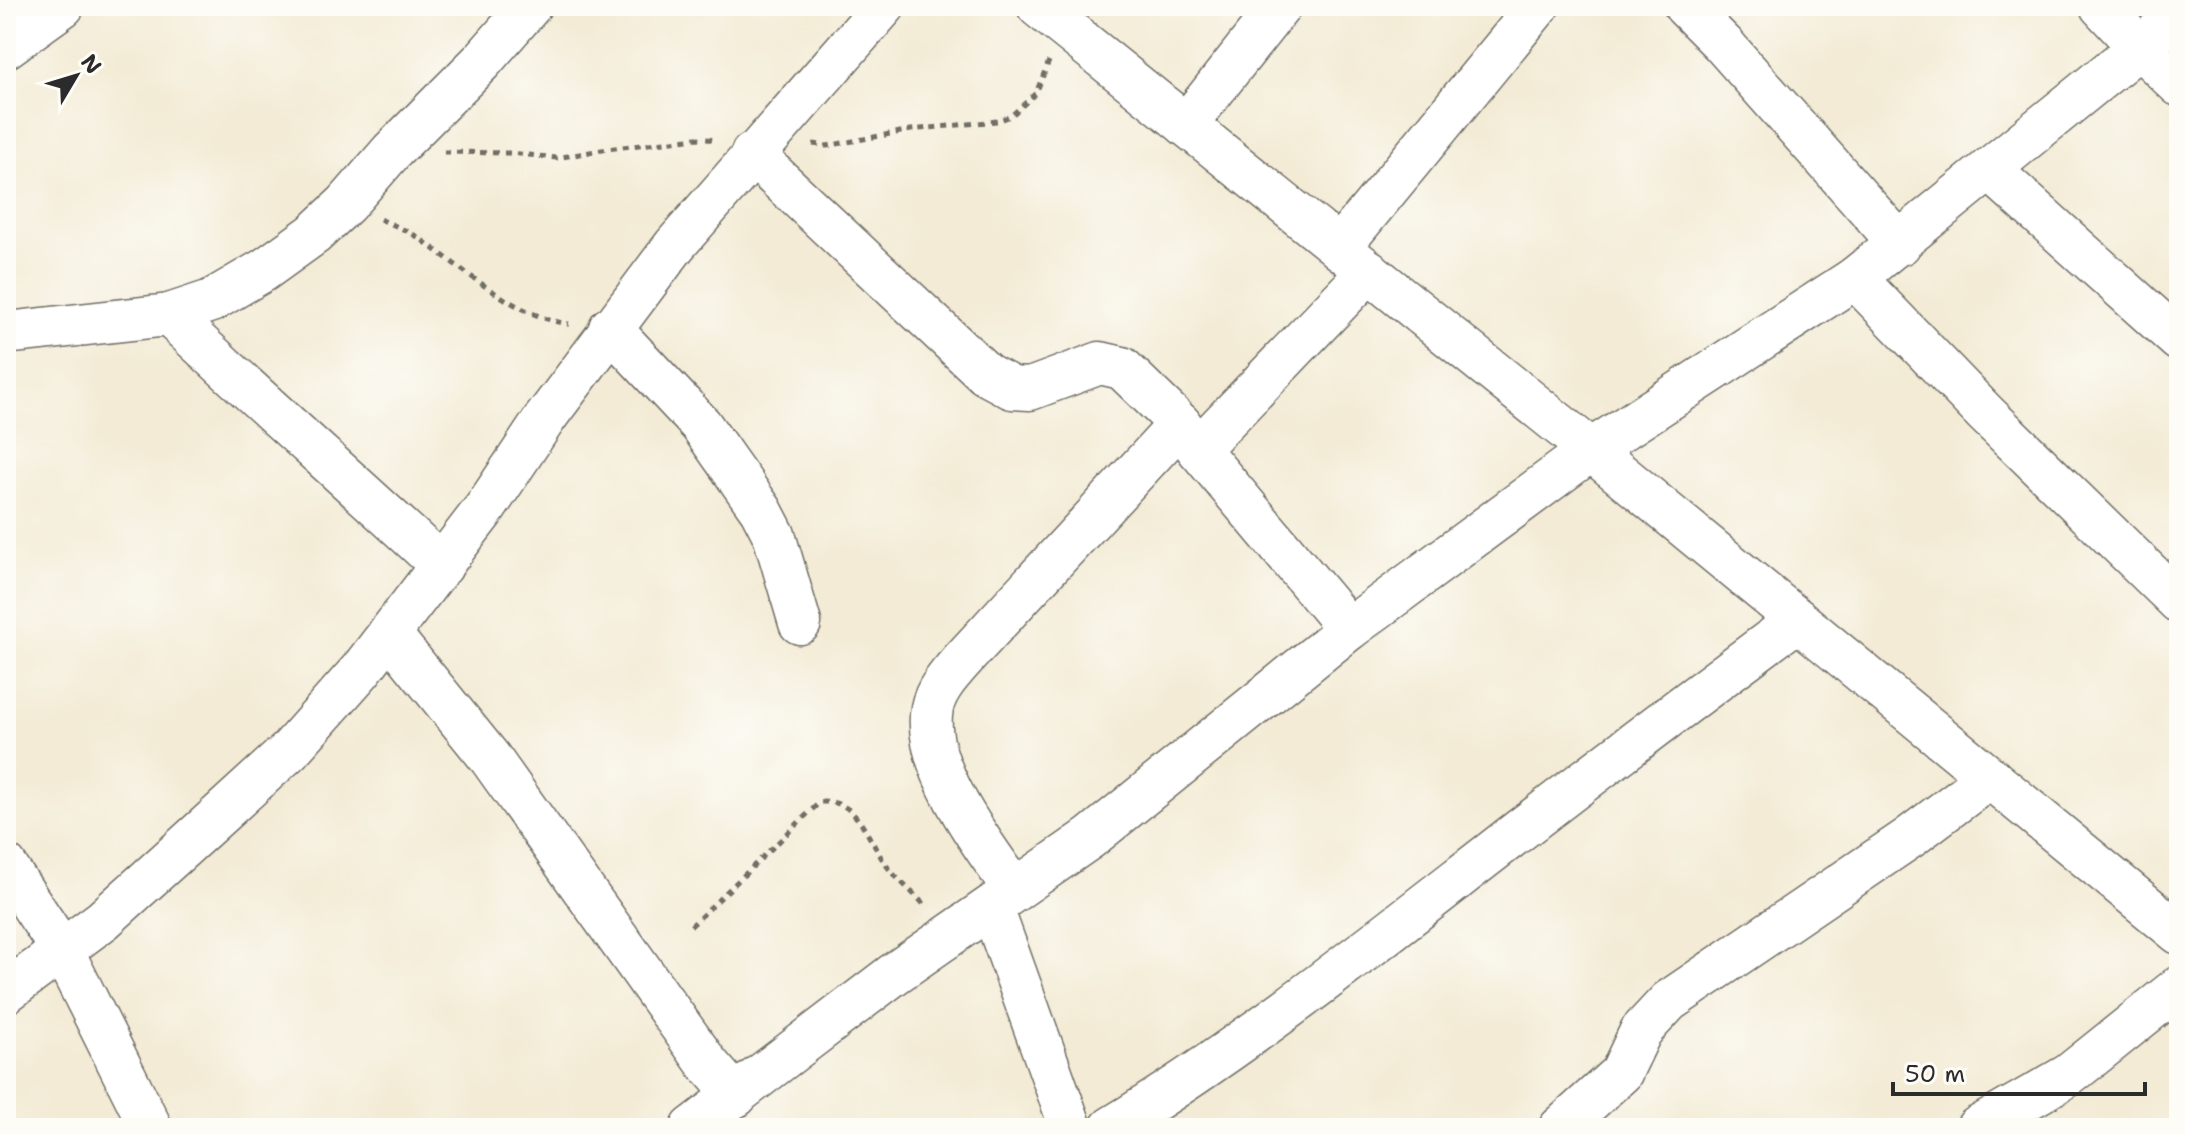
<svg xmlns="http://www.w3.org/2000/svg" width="2185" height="1134" viewBox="0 0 2185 1134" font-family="'Shantell Sans',sans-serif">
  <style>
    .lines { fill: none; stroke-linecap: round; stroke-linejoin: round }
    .minor-casing { stroke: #716e66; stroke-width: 45 }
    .path { stroke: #716e66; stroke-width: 5; stroke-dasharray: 6 6; stroke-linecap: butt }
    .minor { stroke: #fff; stroke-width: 42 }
  </style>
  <rect width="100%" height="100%" fill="#fdfcf7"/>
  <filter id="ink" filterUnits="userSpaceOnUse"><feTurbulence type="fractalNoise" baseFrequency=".0125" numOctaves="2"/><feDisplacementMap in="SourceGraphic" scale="16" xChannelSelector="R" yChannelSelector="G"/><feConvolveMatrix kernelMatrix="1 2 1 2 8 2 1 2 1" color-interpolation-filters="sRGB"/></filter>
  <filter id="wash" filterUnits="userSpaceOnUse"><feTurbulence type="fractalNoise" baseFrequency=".006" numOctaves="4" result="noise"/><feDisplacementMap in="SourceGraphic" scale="32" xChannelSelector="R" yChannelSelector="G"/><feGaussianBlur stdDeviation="1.8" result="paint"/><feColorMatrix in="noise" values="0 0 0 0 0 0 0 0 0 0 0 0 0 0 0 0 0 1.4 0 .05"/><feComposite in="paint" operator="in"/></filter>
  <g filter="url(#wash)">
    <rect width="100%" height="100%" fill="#f3ebd5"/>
  </g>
  <g filter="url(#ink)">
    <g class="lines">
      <g class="minor-casing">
        <g id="minor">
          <polyline points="1038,6 1591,450 2179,933"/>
          <polyline points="1685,6 1723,44 1900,244"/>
          <polyline points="2101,6 2138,46 2179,85"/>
          <polyline points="6,47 63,6"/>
          <polyline points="1186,125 1280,6"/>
          <polyline points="752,154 986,374 1012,388 1030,389 1100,363 1122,368 1180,424 1198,449 1349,629"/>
          <polyline points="1989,169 2179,340"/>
          <polyline points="1339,248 1538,6"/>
          <polyline points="1855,278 1985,413 2179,602"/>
          <path d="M169,315C259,401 352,482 442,566"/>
          <polyline points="610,328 701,425 761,510 774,535 800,623"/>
          <polyline points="6,333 169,315 211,301 264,270 314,234 346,204 392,151 482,61 530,6"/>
          <polyline points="1198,449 1369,271"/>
          <polyline points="389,633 490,758 707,1063 736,1096"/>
          <polyline points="6,866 63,952 151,1128"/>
          <path d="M1015,890C984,847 921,764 932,708C936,688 952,672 965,657L1180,424"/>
          <polyline points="992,908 1071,1128"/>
          <polyline points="6,992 103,920 219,815 289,751 361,670 486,507 546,417 675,245 884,6"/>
          <polyline points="692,1128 894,974 1090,838 1349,629 1591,450 1855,278 2179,15"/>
          <path d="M1111,1128C1242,1048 1363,952 1484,858C1588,777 1693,698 1798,620"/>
          <polyline points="1560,1128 1621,1073 1641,1031 1669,1001 1909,838 1990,777"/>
          <polyline points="1977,1128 2069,1075 2179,987"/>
        </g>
      </g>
      <g class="path">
        <polyline points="813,144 827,146 911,130 997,121 1011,116 1036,93 1049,61"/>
        <polyline points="444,152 510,153 557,158 607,149 697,138 716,140"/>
        <path d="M380,219C393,225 407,230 419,238C462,268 516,317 569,324"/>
        <path d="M691,926L820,802C830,802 837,802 845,807C864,819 875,852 890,870C901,883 915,894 926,907"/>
      </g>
      <use href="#minor" class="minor"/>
    </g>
  </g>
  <rect width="2185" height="1134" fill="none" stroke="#fdfcf7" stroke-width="32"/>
  <g transform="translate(76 76) rotate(52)" stroke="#fdfcf7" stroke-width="6" paint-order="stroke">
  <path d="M0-6L14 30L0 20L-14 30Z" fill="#2b2b2b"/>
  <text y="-12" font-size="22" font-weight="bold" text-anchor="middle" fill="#2b2b2b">N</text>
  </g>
  <path d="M1893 1082v12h252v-12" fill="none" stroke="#2b2b2b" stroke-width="4"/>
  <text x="1905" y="1082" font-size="24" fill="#2b2b2b" stroke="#fdfcf7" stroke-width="6" paint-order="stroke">50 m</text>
</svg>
